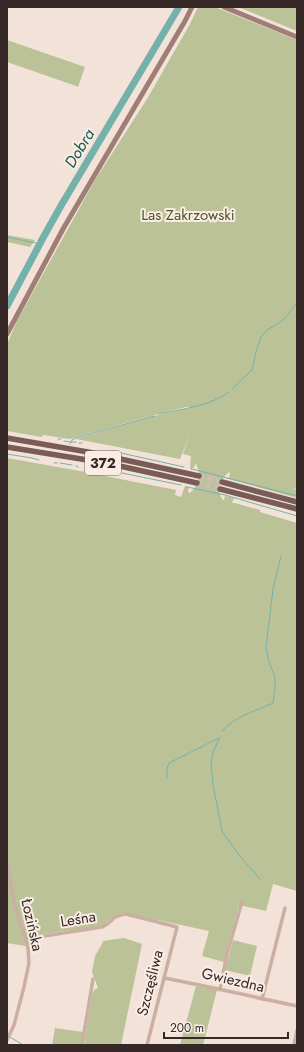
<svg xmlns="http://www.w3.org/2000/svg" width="304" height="1052" viewBox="0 0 304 1052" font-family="Jost,sans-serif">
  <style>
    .green { fill: #bbc297 }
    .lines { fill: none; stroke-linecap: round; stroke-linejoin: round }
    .stream { stroke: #75b1ab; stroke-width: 1 }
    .river { stroke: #75b1ab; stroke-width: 7 }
    .primary-tunnel { stroke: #cdbdb4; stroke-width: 5.5; stroke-dasharray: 5.5 3; stroke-linecap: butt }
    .street { stroke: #cbafa3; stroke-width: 3.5 }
    .secondary { stroke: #9f7e75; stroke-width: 5 }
    .primary { stroke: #795c56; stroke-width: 5.5 }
    .labels { text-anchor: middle; stroke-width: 4; stroke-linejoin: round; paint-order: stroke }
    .shield { fill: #faede5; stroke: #71635f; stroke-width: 1 }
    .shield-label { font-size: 14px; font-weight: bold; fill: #362826 }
    .park-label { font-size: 15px; fill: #4c5628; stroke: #faede5 }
    .street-label { font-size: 15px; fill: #362826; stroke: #faede5 }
    .water-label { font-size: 16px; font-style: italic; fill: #195a54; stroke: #faede5 }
  </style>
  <rect width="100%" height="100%" fill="#f3e2d8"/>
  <g class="green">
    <path d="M198,7H215L297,40V489L291,488L297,490V498L225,478H229L230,473L229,472C221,479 215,490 223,500H224L225,496L234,498L232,503H235L260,510V512L297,523V891L273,884L266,911L239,905L224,962L202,956L209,931L125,913C112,914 111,920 101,926L30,936L31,945L25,946L7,943V458L80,471L176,490L175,495L181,497L185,486H187V488L189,487L188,492L190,493C199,484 202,476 196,464H195L194,468H192V470L190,469L191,456L183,454L190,434L180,459L76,439L154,416L193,407H186L158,414L70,439L43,435L42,437L7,431V344L17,321L95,180L147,99L190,24Z"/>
    <polygon points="238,7 297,7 297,31"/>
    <polygon points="7,40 85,67 78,87 76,86 7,62"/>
    <polygon points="7,235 35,240 30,247 7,242"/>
    <polygon points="124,938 142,944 121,1045 84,1045 92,995 94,990 98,988 92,972 95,956 102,944 103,941"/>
    <polygon points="233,940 257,946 250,976 225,970"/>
    <polygon points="196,986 217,990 203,1045 180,1045"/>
    <polygon points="55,1028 83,1032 81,1045 52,1045"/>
  </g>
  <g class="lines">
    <g class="stream">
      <polyline points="7,237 40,244"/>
      <polyline points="232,389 252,370 256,352 261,337 267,330 279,323 285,318 297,303"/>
      <path d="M158,414C179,410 213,405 229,392"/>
      <polyline points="58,439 61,439"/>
      <polyline points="64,441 70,442"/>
      <polyline points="71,442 76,442"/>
      <polyline points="79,443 82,443"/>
      <polyline points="70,444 72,440 76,438 154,416"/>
      <polyline points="112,451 184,467"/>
      <polyline points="7,454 32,458 39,460"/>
      <polyline points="54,463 57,463"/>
      <polyline points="60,463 72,465"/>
      <polyline points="76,466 78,467"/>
      <polyline points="192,469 297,496"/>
      <polyline points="102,470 107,470 181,485"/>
      <polyline points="187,487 225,495 297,516"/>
      <path d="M222,731C234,717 255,711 271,704L273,703L275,687V677L268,659L266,647L273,589L281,556"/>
      <polyline points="220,737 213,752 211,764 213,785 222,831 239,855 260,879"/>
      <polyline points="167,778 167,769 169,763 219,738"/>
      <polyline points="10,1037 23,1045"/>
    </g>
    <polyline class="river" points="7,306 44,236 62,204 179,7"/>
    <g class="primary-tunnel">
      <polyline points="199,476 222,482"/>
      <polyline points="197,483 220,489"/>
    </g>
    <g class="street">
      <polyline points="7,861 15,907 28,948 29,963 24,987 14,1025 7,1040"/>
      <path d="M25,939L102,927C113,923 110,916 126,914L177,927L147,1045"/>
      <path d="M164,978C208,986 252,997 297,1006"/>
      <polyline points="220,989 227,954 242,902"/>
      <polyline points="262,999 285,908"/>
      <polyline points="82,1045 93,979"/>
      <polyline points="294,1045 297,1030"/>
    </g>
    <g class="secondary">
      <polyline points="224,7 297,37"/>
      <polyline points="7,334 63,229 185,21 192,7"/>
    </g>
    <g class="primary">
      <polyline points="7,438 88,452 199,476"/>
      <polyline points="7,447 106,463 197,483"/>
      <polyline points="222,482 297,502"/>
      <polyline points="220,489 297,509"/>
    </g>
  </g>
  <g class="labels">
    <rect class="shield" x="85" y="451" width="36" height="24" rx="3"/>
    <g class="shield-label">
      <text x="103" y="468">372</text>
    </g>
    <g class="park-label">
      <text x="188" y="220">Las Zakrzowski</text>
    </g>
    <g class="street-label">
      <text transform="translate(78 919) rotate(-9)" y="5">Leśna</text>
      <text transform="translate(32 925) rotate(77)" y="5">Łozińska</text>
      <text transform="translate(233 980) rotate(13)" y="5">Gwiezdna</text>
      <text transform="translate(150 983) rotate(-76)" y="5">Szczęśliwa</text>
    </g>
    <g class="water-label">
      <text transform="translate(79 148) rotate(-59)" y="6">Dobra</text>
    </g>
  </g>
  <rect width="304" height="1052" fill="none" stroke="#362826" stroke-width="16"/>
  <path d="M164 1032v6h124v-6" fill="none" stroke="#362826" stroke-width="2"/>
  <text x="170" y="1032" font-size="12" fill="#362826" stroke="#faede5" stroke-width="3" paint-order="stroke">200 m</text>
</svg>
